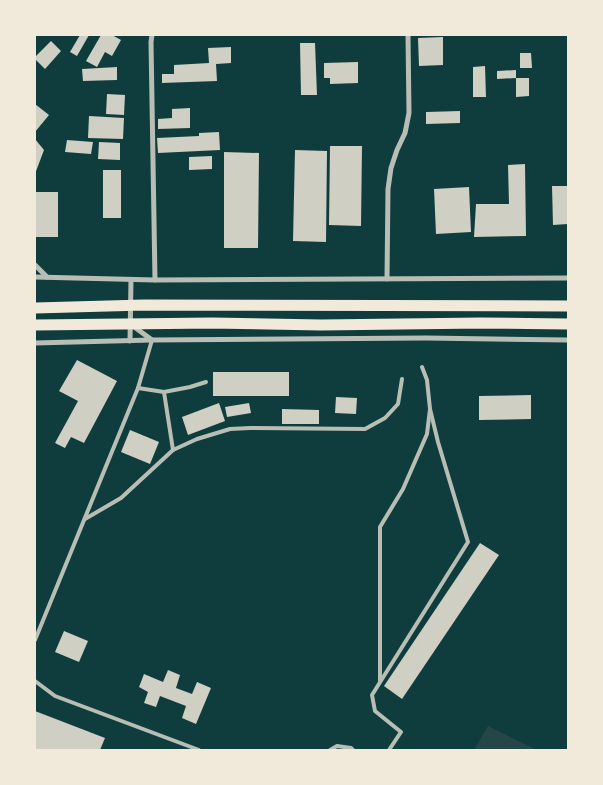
<svg xmlns="http://www.w3.org/2000/svg" width="603" height="785" viewBox="0 0 603 785" font-family="'IBM Plex Sans',sans-serif">
  <style>
    .green { fill: #244646 }
    .building { fill: #cfcfc3 }
    .lines { fill: none; stroke-linecap: round; stroke-linejoin: round }
    .service { stroke: #b8beb3; stroke-width: 4 }
    .minor { stroke: #b8beb3; stroke-width: 5 }
    .trunk { stroke: #f1e9da; stroke-width: 11 }
  </style>
  <rect width="100%" height="100%" fill="#0f3d3e"/>
  <polygon class="green" points="488,726 537,750 474,750"/>
  <g class="building">
    <polygon points="80,35 89,35 77,56 70,52"/>
    <polygon points="101,35 112,35 121,40 112,56 105,52 97,67 86,61"/>
    <polygon points="443,37 443,65 419,66 418,38"/>
    <polygon points="51,41 61,51 45,69 35,59 35,57"/>
    <polygon points="300,43 315,43 317,95 301,95"/>
    <polygon points="231,47 231,63 216,64 217,81 162,83 162,74 174,74 174,65 209,63 208,48"/>
    <polygon points="520,53 531,53 532,68 520,68"/>
    <polygon points="358,62 358,83 330,84 330,78 324,78 324,63"/>
    <polygon points="485,66 486,97 473,97 473,67"/>
    <polygon points="117,67 117,80 83,81 82,69"/>
    <polygon points="516,70 516,78 497,79 497,71"/>
    <polygon points="516,78 529,78 529,96 516,97"/>
    <polygon points="107,94 125,95 124,115 106,114"/>
    <polygon points="35,104 49,115 35,132"/>
    <polygon points="190,108 190,128 158,129 158,119 172,118 172,109"/>
    <polygon points="460,111 460,123 426,124 426,112"/>
    <polygon points="89,116 124,118 123,139 88,138"/>
    <polygon points="219,132 220,150 158,153 157,138 199,136 199,133"/>
    <polygon points="35,139 44,150 35,174"/>
    <polygon points="67,140 93,142 91,154 65,152"/>
    <polygon points="99,142 120,143 120,160 98,159"/>
    <polygon points="330,146 362,146 361,226 329,225"/>
    <polygon points="295,150 327,151 326,242 293,241"/>
    <polygon points="224,152 259,153 258,248 224,248"/>
    <polygon points="212,156 212,169 189,170 189,157"/>
    <polygon points="525,164 526,236 474,237 476,204 509,204 508,165"/>
    <rect x="103" y="170" width="18" height="48"/>
    <polygon points="552,186 568,186 568,224 553,225"/>
    <polygon points="469,187 471,232 436,234 434,189"/>
    <rect x="35" y="192" width="23" height="45"/>
    <polygon points="77,360 117,381 84,443 71,437 65,448 55,443 78,401 59,391"/>
    <rect x="213" y="372" width="76" height="24"/>
    <polygon points="531,395 531,419 479,420 479,396"/>
    <polygon points="336,397 357,398 356,414 335,413"/>
    <polygon points="219,403 225,421 188,435 182,417"/>
    <polygon points="249,403 251,413 227,417 225,407"/>
    <polygon points="282,409 319,410 319,424 282,424"/>
    <polygon points="130,430 159,442 150,464 121,452"/>
    <polygon points="480,543 499,555 402,699 384,686"/>
    <polygon points="64,631 88,641 79,662 55,652"/>
    <polygon points="168,670 180,675 176,688 192,694 197,682 211,688 196,724 182,718 186,706 160,696 156,707 144,703 148,692 139,687 144,674 163,682"/>
    <polygon points="35,711 105,738 100,750 35,750"/>
  </g>
  <g class="lines">
    <g class="service">
      <polyline points="138,388 164,392 190,387 206,382"/>
      <polyline points="164,392 173,450"/>
      <polyline points="85,519 121,498 173,450 197,439 230,429 250,428 365,429 385,418 398,404 402,379"/>
      <polyline points="35,640 138,388 152,340"/>
      <polyline points="35,681 55,696 199,750"/>
      <polyline points="380,681 380,527 403,489 427,434 430,409 427,380 422,367"/>
      <polyline points="330,750 337,746 351,748 353,750"/>
      <polyline points="389,750 401,732 375,711 372,695 468,542 438,442 430,409"/>
    </g>
    <g class="minor">
      <polyline points="152,35 151,42 155,280"/>
      <polyline points="35,265 47,277"/>
      <polyline points="35,277 155,280 568,278"/>
      <polyline points="387,279 388,189 391,168 397,150 405,133 409,113 408,35"/>
      <polyline points="133,326 152,340"/>
      <polyline points="130,341 131,280"/>
      <polyline points="35,343 152,340 426,338 568,340"/>
    </g>
    <g class="trunk">
      <polyline points="35,308 144,305 568,306"/>
      <polyline points="35,325 212,323 321,325 481,323 568,324"/>
    </g>
  </g>
  <rect width="603" height="785" fill="none" stroke="#f1e9da" stroke-width="72"/>
</svg>
